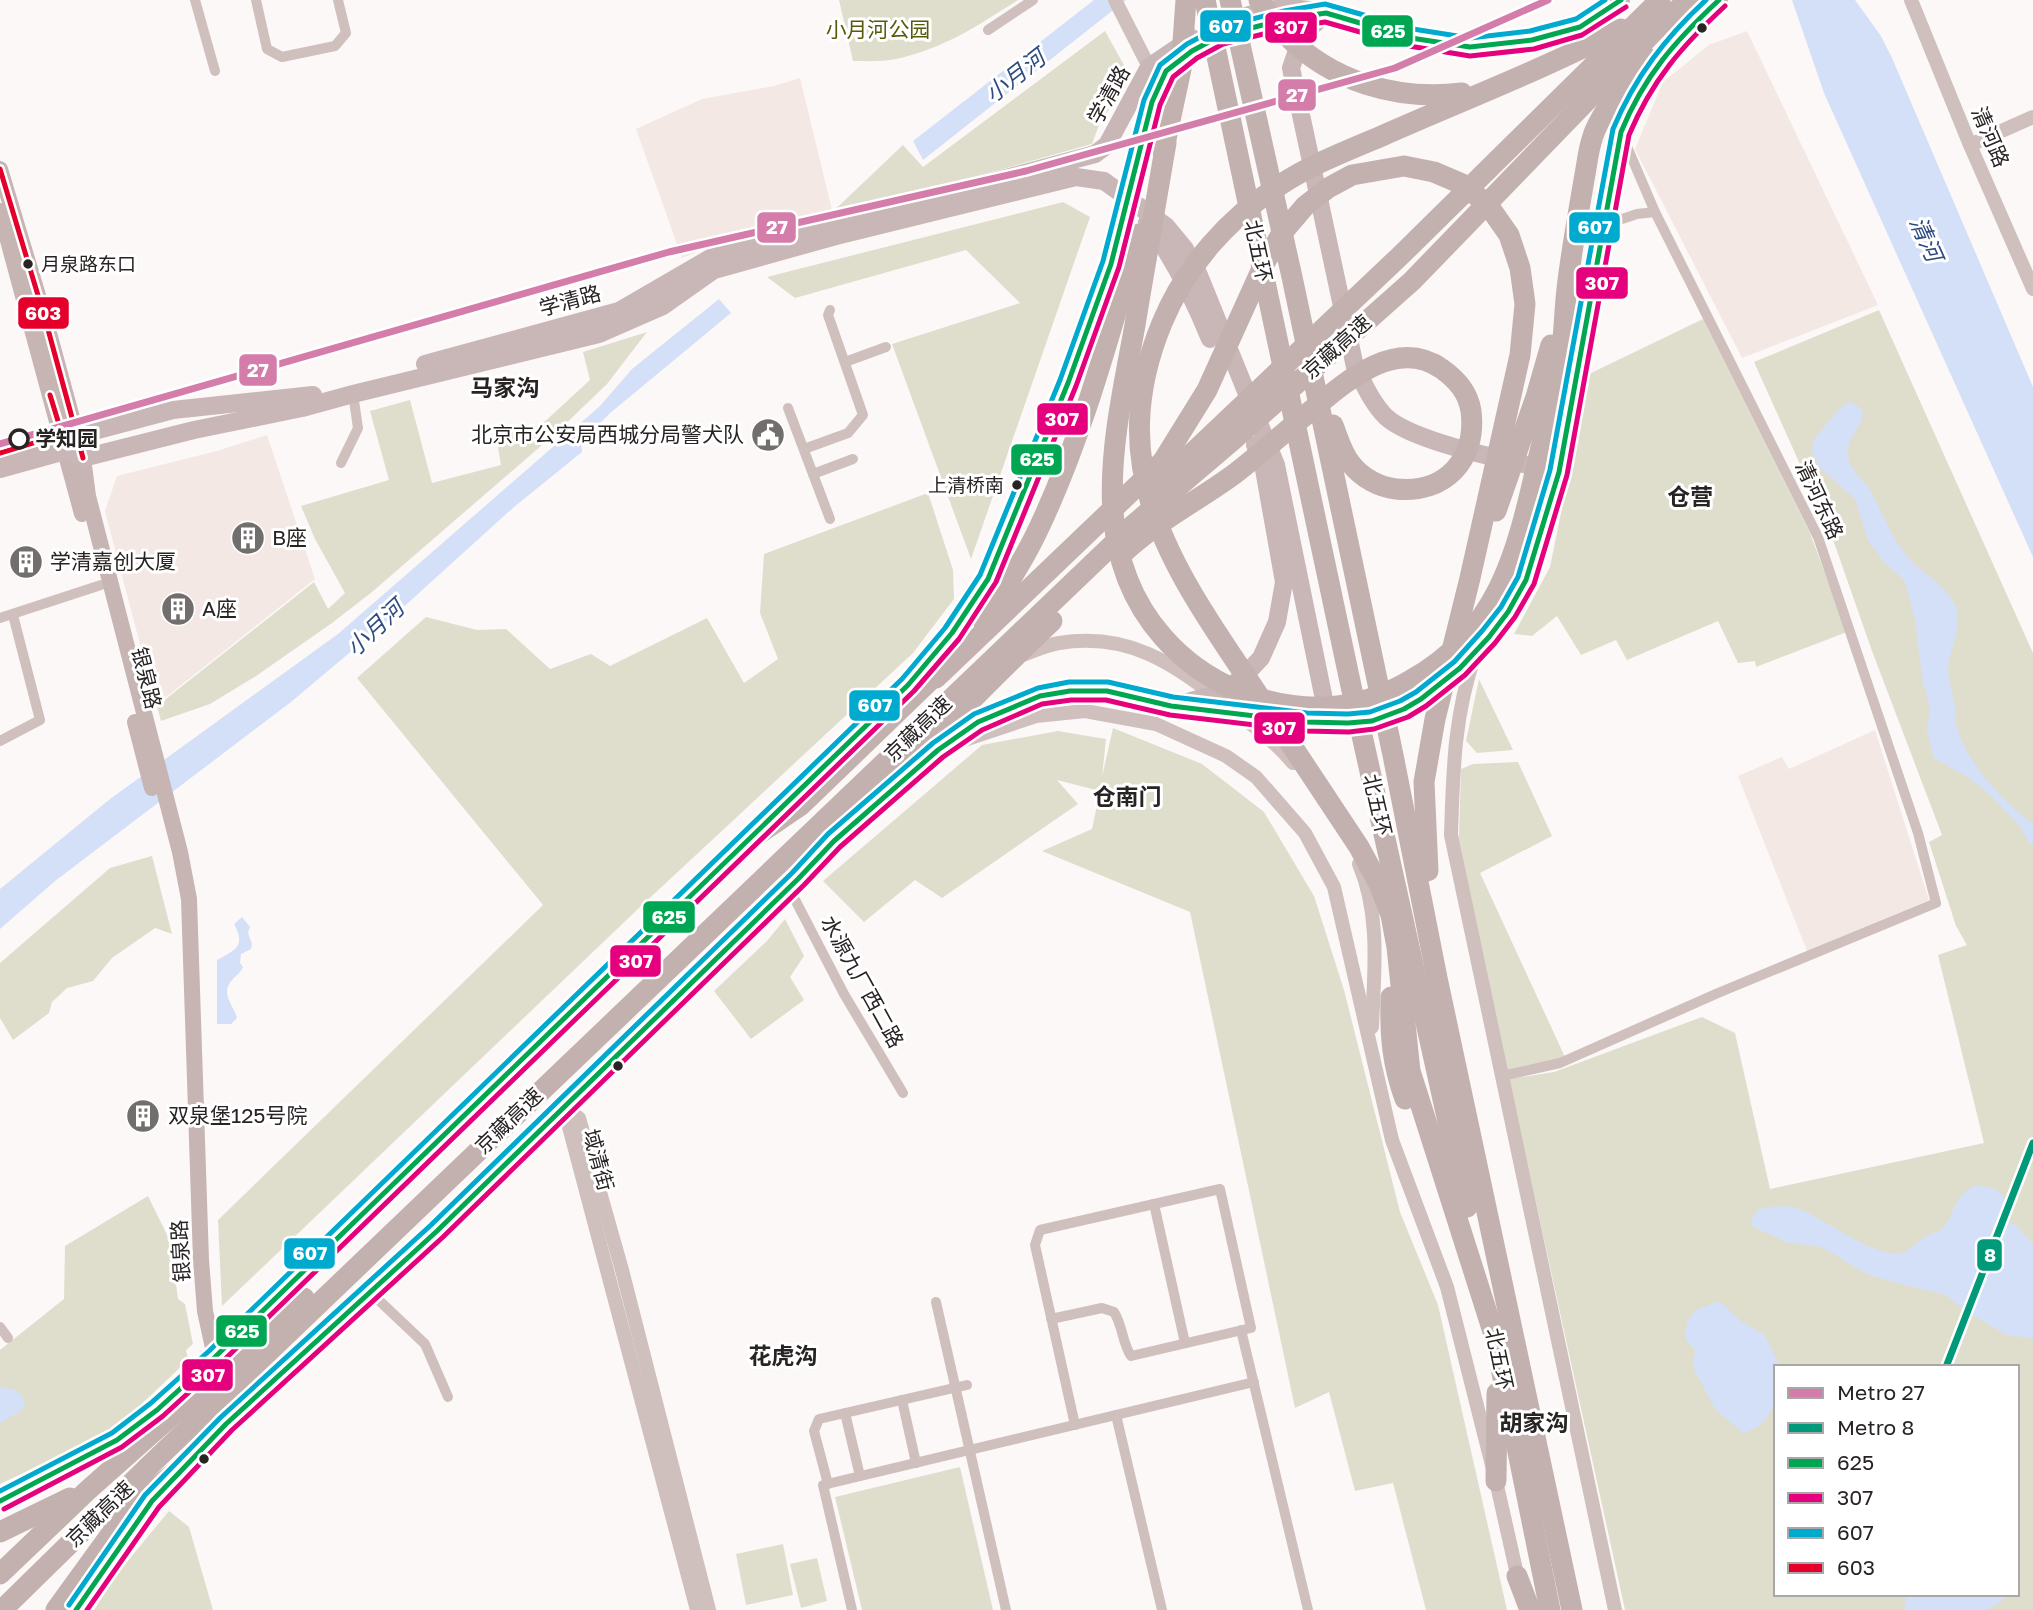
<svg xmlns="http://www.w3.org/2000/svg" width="2033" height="1610" viewBox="0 0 2033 1610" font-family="'Golos Text','Noto Sans SC',sans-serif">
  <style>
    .built { fill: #f3e8e3 }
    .green { fill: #dfdecd; fill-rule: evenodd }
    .water { fill: #d4e0f8 }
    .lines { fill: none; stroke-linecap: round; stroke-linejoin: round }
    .minor { stroke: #cfc0be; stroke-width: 10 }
    .tertiary { stroke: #cfc0be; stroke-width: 14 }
    .secondary { stroke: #c6b5b2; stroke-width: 16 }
    .primary { stroke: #c8b7b6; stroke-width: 18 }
    .motorway { stroke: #c3b1af; stroke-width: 21 }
    .bus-1-casing { stroke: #fff; stroke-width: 10 }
    .bus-2-casing { stroke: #fff; stroke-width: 10 }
    .bus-3-casing { stroke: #fff; stroke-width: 10 }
    .bus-4-casing { stroke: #fff; stroke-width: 10 }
    .bus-1 { stroke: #00a651; stroke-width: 5 }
    .bus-2 { stroke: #e5007d; stroke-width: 5 }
    .bus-3 { stroke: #00a9ce; stroke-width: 5 }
    .bus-4 { stroke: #e4002b; stroke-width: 5 }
    .metro-1-casing { stroke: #fff; stroke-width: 12 }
    .metro-2-casing { stroke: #fff; stroke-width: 12 }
    .metro-1 { stroke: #d47daa; stroke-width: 7 }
    .metro-2 { stroke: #00997a; stroke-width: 7 }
    .bus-dot { fill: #282423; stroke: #fff; stroke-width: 2.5 }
    .stop-dot { fill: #fff; stroke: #282423; stroke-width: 3.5 }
    .labels { text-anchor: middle; stroke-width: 6; stroke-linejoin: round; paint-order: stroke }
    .bus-label { font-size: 19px; fill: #282423; stroke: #fff; text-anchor: start }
    .park-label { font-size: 21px; fill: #585a0c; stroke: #fff }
    .street-label { font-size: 21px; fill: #282423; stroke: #fff }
    .poi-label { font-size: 21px; fill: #282423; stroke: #fff; text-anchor: start }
    .stop-label { font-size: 21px; font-weight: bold; fill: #282423; stroke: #fff; text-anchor: start }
    .water-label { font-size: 23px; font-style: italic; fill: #2f4b7f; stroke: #fff }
    .neighbourhood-label { font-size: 23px; font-weight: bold; fill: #282423; stroke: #fff }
    .line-badge { stroke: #fff; stroke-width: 2.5 }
    .badge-label { font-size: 19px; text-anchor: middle; font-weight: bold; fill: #fff }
  </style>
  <rect width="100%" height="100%" fill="#fcf8f7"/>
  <g class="built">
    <polygon points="1747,31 1878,305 1742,358 1635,149 1663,82 1709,45"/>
    <polygon points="800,78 832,210 713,246 682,258 636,129 702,99 774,86"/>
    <polygon points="267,435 315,579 156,705 105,511 117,476 217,451"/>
    <polygon points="1875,730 1929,900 1807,951 1738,776 1782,757 1789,769"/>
  </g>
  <g class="green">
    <path d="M839,0H1018C979,25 943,49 896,59C882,62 867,61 853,61Z"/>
    <polygon points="1105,31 1130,76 1099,125 1092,144 825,219 903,145 923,167"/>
    <polygon points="1063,202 1090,217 971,559 892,344 1020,303 966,250 795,298 767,277"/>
    <path d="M1879,310L2033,653V1610H1625L1509,1079L1554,1072L1702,1017L1735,1033L1770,1189L1984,1143L1938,955L1967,945L1956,926L1929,842L1942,835L1872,651L1830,531L1754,362ZM1776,1367H2017V1594H1776Z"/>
    <polygon points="1703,319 1810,533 1847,632 1756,667 1755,661 1738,663 1718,621 1627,660 1616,640 1581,655 1557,616 1532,636 1514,634 1550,567 1589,374"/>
    <polygon points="647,332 607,384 557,432 372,592 332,623 256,676 210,704 161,721 157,706 314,582 328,609 345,593 315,539 301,506 389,480 370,411 410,400 432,483 501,465 496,436 541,425 590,380 583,352"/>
    <polygon points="928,493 953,570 954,599 913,653 640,907 222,1306 218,1220 543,905 357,678 426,617 477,630 506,629 550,669 591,654 610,666 707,618 744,683 778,659 760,613 764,554"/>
    <polygon points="1479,679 1513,750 1477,753 1466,741"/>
    <polygon points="1113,728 1202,764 1264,812 1314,896 1344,990 1400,1212 1438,1305 1507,1610 1426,1610 1393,1483 1355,1491 1329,1392 1295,1408 1190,912 1042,851 1092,829 1100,791 1057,780 1078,804 942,898 915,880 864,922 823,881 982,745 1058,731 1106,739 1102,777"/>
    <polygon points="1518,762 1552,836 1480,873 1565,1057 1508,1071 1504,1069 1459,838 1461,769 1473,764"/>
    <polygon points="152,856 172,934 155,928 112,958 93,981 67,988 52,1002 49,1013 13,1040 0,1018 0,963 110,868"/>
    <polygon points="785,919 804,956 790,977 804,1000 751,1039 714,991 767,941"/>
    <polygon points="148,1196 170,1241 178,1299 185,1304 193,1344 186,1350 188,1360 113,1431 0,1484 0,1350 64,1299 65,1246"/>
    <polygon points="960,1467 993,1610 862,1610 835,1497"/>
    <polygon points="169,1511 189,1527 213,1610 94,1610 117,1574"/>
    <polygon points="783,1544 793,1595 746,1605 736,1554"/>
    <polygon points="817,1558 827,1601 801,1608 790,1564"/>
  </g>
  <g class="water">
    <polygon points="1094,0 1126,0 923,160 913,141"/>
    <polygon points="1792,0 1855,0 1881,36 1892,58 2033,387 2033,557 1824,93"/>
    <polygon points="719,299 731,313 609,414 581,443 582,452 514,507 398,612 291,702 55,881 0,929 0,889 110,799 338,634 600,406 632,369"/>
    <path d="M1850,402L1862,409C1866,428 1840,439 1850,463C1854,474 1867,483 1872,493C1884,516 1891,538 1909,558C1923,574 1944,584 1954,603C1964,623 1953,641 1949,660C1946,674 1952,689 1954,702C1956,709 1955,717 1956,724C1964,760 2004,803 2033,824V844L2029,843L2020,826L1990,795L1969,778L1934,758L1927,731L1930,711L1927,695L1923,684L1915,620L1907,588L1902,578L1884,562L1868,540L1855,499L1818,466L1812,451L1814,439L1840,408Z"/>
    <path d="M242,917L250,927L248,933L252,944L251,949L241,954L240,963L243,967C240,974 237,974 232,980C220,994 233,1004 237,1018L231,1024H217V960C236,950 246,946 234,924Z"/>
    <path d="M1975,1186C2002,1186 2010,1198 2006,1222L2016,1225L2033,1244V1339L2005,1334L1964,1310L1946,1295L1875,1277L1863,1272L1827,1250L1817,1246L1788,1243L1752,1226V1218L1758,1209C1769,1208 1785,1204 1796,1208C1822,1216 1878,1262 1903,1252C1913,1248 1920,1239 1930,1234C1935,1232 1940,1232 1944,1227C1956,1212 1954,1194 1975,1186Z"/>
    <path d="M1717,1302L1722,1303L1742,1322L1765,1335L1780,1367H1776C1776,1396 1777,1424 1743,1433L1715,1409L1693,1367L1695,1350L1688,1343L1685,1336L1688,1320L1696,1310Z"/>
    <path d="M0,1387C13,1389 23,1390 25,1405L22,1410L0,1423Z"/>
    <polygon points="1907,1594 2007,1594 2002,1601 1987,1610 1904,1610"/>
  </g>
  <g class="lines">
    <g class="minor">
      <polyline points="195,0 215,71"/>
      <polyline points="256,0 267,49 282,57 335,46 346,33 338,0"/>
      <polyline points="988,30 1033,0"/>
      <polyline points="1604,225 1637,214 1655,212"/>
      <polyline points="845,362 886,347"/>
      <polyline points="788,408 830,519"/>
      <polyline points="804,449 848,433 863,415 828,315 830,310"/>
      <polyline points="341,463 358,428 353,394"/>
      <polyline points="813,474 853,459"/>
      <polyline points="0,618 101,585"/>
      <polyline points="0,741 40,720 13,615"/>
      <polyline points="789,888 844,994 903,1093"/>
      <polyline points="1502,1076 1560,1063 1718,993 1936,903 1918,833 1818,537 1655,212 1622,135"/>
      <polyline points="1154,1204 1185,1343"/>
      <polyline points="369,1291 425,1344 448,1397"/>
      <polyline points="936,1302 1006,1610"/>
      <path d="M1051,1319L1102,1308L1114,1312C1123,1326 1122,1343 1131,1356L1251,1328L1220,1189L1040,1230L1035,1245L1075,1425"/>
      <polyline points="0,1327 8,1338"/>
      <polyline points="1241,1330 1308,1610"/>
      <polyline points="902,1400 916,1463"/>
      <polyline points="845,1413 860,1476"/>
      <polyline points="1116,1415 1162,1610"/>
      <polyline points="828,1484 814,1431 819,1419 967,1385"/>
      <polyline points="852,1610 823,1485 1254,1382"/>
    </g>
    <g class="tertiary">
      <polyline points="1115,0 1149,67"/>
      <polyline points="1911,0 1970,145 2033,289"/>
      <polyline points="1970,145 2033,117"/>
      <path d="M1475,655C1454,715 1453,772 1451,835L1615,1610"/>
      <path d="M1019,656C1032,652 1046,645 1059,643C1129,632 1172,663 1224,703C1248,722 1273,739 1293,763"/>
      <polyline points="955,743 1036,716 1085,711 1156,724 1226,756 1256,777 1305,833 1334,887 1392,1140 1447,1287 1496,1481 1519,1583"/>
      <path d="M1359,864C1381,916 1374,973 1372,1027"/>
      <polyline points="564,1108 579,1118 622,1270 709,1610"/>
      <polyline points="564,1108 697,1610"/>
    </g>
    <g class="secondary">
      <polyline points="0,169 46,322 83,458 88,496 180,852 189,899 201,1260 205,1311 215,1357"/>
      <polyline points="0,211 82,514"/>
      <polyline points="135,722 152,788"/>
    </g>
    <g class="primary">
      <path d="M1326,13L1302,36L1291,68L1355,367C1364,384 1372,403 1386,417C1416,444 1517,462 1559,472"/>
      <path d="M1224,24C1257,12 1273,5 1309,10"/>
      <path d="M1147,222C1174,259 1193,297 1210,339"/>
      <polyline points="425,364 619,311 712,257 1095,154 1107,145 1149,67 1192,38"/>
      <polyline points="0,453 62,434 94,431 173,410 313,395"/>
      <polyline points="0,469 65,451 83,458 194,430 302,408 353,394 599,334 663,306 714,270 836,236 1076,177 1104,181 1166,226 1185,249 1198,273 1276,465 1328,719"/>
      <polyline points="1184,703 1220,693 1242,678 1261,658 1277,622 1284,582 1263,464 1255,445"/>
      <path d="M916,768L938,750L978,722L1040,696L1070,691H1107L1171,706L1306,722L1348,723L1372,721L1404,709L1421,699L1460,668L1489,637L1508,612L1526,580L1559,472L1621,132C1644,72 1672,43 1719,0"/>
      <polyline points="777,813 908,685 952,633 988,579 1068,383 1111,264 1152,102 1166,71 1192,51 1220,36 1286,19 1326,13 1411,38 1470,47 1532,40 1580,27 1621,0"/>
      <polyline points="0,1501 117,1440 157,1410 215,1357 757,832"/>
      <polyline points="76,1610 152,1501 226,1424 437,1231 843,833"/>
    </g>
    <g class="motorway">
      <polyline points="1205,0 1351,686 1467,1207"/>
      <polyline points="1230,0 1292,277 1393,755 1437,978 1572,1610"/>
      <path d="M1259,0C1267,11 1276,24 1285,34C1331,82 1398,101 1462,93"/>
      <path d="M1166,143C1156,203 1145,264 1135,325C1116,430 1084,548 1163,637C1203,683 1266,710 1327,707C1357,705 1386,695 1411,680C1498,631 1516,556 1537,464C1544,433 1553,402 1559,370C1564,344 1564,316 1567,289C1571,253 1578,216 1584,180C1587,165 1588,150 1593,136C1599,115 1631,75 1645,56"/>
      <polyline points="1163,153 1181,69 1186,0"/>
      <polyline points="1149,494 1399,257 1660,0"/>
      <polyline points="1496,511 1536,397 1551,345"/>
      <path d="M1121,555C1154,523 1196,502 1233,475C1258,456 1282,434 1307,414C1342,385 1394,335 1442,369C1457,380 1468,392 1471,411C1477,460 1445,494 1396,489C1379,487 1362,478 1351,464C1342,453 1338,438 1333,425"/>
      <path d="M983,621C1002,593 1021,565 1036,534C1082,439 1109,335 1139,234"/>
      <polyline points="936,678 1163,461 1207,390 1264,264 1282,233 1305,206 1328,188 1352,175 1404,166 1434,172 1462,184 1488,205 1509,235 1520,268 1525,304 1520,355 1470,578 1435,719 1424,782 1428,871"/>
      <polyline points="748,841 801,805 944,667"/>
      <path d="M834,841C906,767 977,692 1052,621"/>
      <path d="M1391,997C1390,1035 1392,1063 1405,1099"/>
      <polyline points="1492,1324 1550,1610"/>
      <path d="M1495,1338L1410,1071L1397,947L1391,915L1379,884L1359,847C1323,792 1287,738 1251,684C1172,567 1102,468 1162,323C1185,267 1229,217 1280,185C1312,164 1349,150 1384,135C1463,100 1544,69 1621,29"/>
      <polyline points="1496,1481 1497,1393"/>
      <polyline points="0,1532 70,1498"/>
      <polyline points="0,1574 88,1490 304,1298"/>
      <polyline points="1517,1576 1530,1610"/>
      <polyline points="2,1610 148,1467 1132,526 1233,440 1412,281 1664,21 1689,0"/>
      <polyline points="56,1610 119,1523 139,1501 188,1462"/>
    </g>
    <g class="bus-1-casing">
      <g id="bus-1">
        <polyline points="0,1501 117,1440 157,1410 215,1357 908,685 952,633 988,579 1068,383 1111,264 1152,102 1166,71 1192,51 1220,36 1286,19 1326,13 1411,38 1470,47 1532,40 1580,27 1621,0"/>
        <path d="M76,1610L152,1501L226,1424L437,1231L798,879L834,841L938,750L978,722L1040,696L1070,691H1107L1171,706L1306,722L1348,723L1372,721L1404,709L1421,699L1460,668L1489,637L1508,612L1526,580L1559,472L1621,132C1644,76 1675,41 1719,0"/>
      </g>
    </g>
    <g class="bus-2-casing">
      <g id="bus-2">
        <polyline points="4,1509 122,1447 163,1416 221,1363 914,691 959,639 996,582 1076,386 1119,267 1160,105 1173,77 1197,58 1223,44 1288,28 1325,22 1409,46 1470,56 1534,49 1582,35 1626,7"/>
        <path d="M87,1610L159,1507L232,1430L443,1237L804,885L840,847L943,757L982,730L1042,704L1071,700H1106L1170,715L1305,731L1349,732L1374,729L1408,717L1426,706L1465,675L1495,643L1515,617L1534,584L1567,475L1629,135C1652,80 1682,46 1725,6"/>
      </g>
    </g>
    <g class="bus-3-casing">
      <g id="bus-3">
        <polyline points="0,1491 112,1433 151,1403 209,1351 902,679 945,628 980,575 1060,380 1103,261 1144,100 1160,65 1187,44 1217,28 1284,11 1325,4 1413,29 1470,38 1530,31 1576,19 1605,0"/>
        <path d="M69,1605L145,1495L220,1418L431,1225L792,873L828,834L933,743L974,714L1038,688L1069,682H1108L1173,697L1307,713L1348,714L1370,712L1400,701L1416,692L1454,662L1482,631L1501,607L1518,577L1550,470L1613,129C1635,77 1665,38 1706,0"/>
      </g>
    </g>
    <g class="bus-4-casing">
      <g id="bus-4">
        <polyline points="0,169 46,322 83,458"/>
        <polyline points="0,453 62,434 50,395"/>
      </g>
    </g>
    <use href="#bus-1" class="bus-1"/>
    <use href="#bus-2" class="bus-2"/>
    <use href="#bus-3" class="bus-3"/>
    <use href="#bus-4" class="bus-4"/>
    <g class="metro-1-casing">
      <polyline id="metro-1" points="0,444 669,252 1026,171 1395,68 1548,0"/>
    </g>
    <g class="metro-2-casing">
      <polyline id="metro-2" points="1946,1367 2033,1143"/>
    </g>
    <use href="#metro-1" class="metro-1"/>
    <use href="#metro-2" class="metro-2"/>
  </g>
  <defs>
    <g id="civic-disc" transform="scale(1.75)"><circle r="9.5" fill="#726e6d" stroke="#fff"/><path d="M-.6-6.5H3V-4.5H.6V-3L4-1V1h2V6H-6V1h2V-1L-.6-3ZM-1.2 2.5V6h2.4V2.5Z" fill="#fff"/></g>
    <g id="building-disc" transform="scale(1.75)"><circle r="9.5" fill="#726e6d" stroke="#fff"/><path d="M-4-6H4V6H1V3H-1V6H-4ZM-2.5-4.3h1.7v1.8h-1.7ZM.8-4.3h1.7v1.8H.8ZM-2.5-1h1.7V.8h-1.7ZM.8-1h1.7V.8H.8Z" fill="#fff"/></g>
  </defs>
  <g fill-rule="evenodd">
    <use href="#civic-disc" x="768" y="435"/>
    <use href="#building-disc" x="248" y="538"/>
    <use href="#building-disc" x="26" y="562"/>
    <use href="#building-disc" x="178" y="609"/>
    <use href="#building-disc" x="143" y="1116"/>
  </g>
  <g class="bus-dot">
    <circle cx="1702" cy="28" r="6"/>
    <circle cx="28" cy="264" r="6"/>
    <circle cx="1017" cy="485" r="6"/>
    <circle cx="618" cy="1066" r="6"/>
    <circle cx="204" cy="1459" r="6"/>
  </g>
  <circle class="stop-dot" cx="19" cy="439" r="9"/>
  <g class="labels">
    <g class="bus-label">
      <text x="41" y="271">月泉路东口</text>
      <text x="1004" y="492" text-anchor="end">上清桥南</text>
    </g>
    <g class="park-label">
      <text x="878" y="37">小月河公园</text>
    </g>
    <g class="street-label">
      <text transform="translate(1109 95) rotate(-61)" y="7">学清路</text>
      <text transform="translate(1990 137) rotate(67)" y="7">清河路</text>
      <text transform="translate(1258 251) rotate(78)" y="7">北五环</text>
      <text transform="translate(570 301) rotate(-15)" y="7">学清路</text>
      <text transform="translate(1337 347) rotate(-42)" y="7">京藏高速</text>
      <text transform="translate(1819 500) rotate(65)" y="7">清河东路</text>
      <text transform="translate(146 678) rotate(76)" y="7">银泉路</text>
      <text transform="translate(918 729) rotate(-44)" y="7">京藏高速</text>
      <text transform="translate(1377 805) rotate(77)" y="7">北五环</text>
      <text transform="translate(862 982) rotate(61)" y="7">水源九厂西二路</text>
      <text transform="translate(509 1121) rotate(-44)" y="7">京藏高速</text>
      <text transform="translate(598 1160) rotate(75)" y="7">域清街</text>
      <text transform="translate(181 1251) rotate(-93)" y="7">银泉路</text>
      <text transform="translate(1499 1359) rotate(78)" y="7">北五环</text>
      <text transform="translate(100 1514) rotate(-44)" y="7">京藏高速</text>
    </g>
    <g class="poi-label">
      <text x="744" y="442" text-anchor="end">北京市公安局西城分局警犬队</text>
      <text x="272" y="545">B座</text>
      <text x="50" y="569">学清嘉创大厦</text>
      <text x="202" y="616">A座</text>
      <text x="168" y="1123">双泉堡125号院</text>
    </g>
    <g class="stop-label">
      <text x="35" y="446">学知园</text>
    </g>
    <g class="water-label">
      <text transform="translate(1015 76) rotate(-38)" y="8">小月河</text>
      <text transform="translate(1926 239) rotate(66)" y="8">清河</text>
      <text transform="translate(375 628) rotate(-43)" y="8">小月河</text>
    </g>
    <g class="neighbourhood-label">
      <text x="505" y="396">马家沟</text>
      <text x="1690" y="505">仓营</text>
      <text x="1127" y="805">仓南门</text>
      <text x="783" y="1364">花虎沟</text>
      <text x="1534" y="1431">胡家沟</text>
    </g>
  </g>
  <g class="line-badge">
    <rect x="1199" y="9" width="53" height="34" rx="7" fill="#00a9ce"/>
    <rect x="1264" y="11" width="54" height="33" rx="7" fill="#e5007d"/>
    <rect x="1361" y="14" width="53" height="34" rx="7" fill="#00a651"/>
    <rect x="1277" y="78" width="40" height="34" rx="7" fill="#d47daa"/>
    <rect x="1568" y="211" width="53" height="33" rx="7" fill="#00a9ce"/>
    <rect x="756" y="211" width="41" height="33" rx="7" fill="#d47daa"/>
    <rect x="1575" y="266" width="54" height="34" rx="7" fill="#e5007d"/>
    <rect x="17" y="296" width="53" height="34" rx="7" fill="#e4002b"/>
    <rect x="238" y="353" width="40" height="34" rx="7" fill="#d47daa"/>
    <rect x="1036" y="402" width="53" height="34" rx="7" fill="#e5007d"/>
    <rect x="1010" y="443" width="53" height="33" rx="7" fill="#00a651"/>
    <rect x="848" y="689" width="53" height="33" rx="7" fill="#00a9ce"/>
    <rect x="1253" y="711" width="53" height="34" rx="7" fill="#e5007d"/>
    <rect x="642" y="900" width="54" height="34" rx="7" fill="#00a651"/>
    <rect x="609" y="944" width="53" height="34" rx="7" fill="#e5007d"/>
    <rect x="283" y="1237" width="53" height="33" rx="7" fill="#00a9ce"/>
    <rect x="1976" y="1238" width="27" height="34" rx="7" fill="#00997a"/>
    <rect x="215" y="1314" width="53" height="34" rx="7" fill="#00a651"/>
    <rect x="181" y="1358" width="53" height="34" rx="7" fill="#e5007d"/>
  </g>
  <g class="badge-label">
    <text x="1226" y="33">607</text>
    <text x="1291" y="34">307</text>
    <text x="1388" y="38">625</text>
    <text x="1297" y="102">27</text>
    <text x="1595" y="234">607</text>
    <text x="777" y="234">27</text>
    <text x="1602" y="290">307</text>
    <text x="43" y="320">603</text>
    <text x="258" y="377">27</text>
    <text x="1062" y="426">307</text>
    <text x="1037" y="466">625</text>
    <text x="875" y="712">607</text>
    <text x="1279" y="735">307</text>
    <text x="669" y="924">625</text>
    <text x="636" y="968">307</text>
    <text x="310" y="1260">607</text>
    <text x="1990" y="1262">8</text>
    <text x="242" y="1338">625</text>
    <text x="208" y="1382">307</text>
  </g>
  <rect x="1774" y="1365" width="245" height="231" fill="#ffffff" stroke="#a9a7a7" stroke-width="2"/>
  <rect x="1788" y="1388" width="35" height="10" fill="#d47daa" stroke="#a9a7a7" stroke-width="2"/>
  <text x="1837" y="1400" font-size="21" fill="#282423">Metro 27</text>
  <rect x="1788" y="1423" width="35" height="10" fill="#00997a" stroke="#a9a7a7" stroke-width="2"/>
  <text x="1837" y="1435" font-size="21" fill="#282423">Metro 8</text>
  <rect x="1788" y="1458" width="35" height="10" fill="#00a651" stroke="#a9a7a7" stroke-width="2"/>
  <text x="1837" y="1470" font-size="21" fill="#282423">625</text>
  <rect x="1788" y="1493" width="35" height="10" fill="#e5007d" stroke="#a9a7a7" stroke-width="2"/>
  <text x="1837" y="1505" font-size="21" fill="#282423">307</text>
  <rect x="1788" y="1528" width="35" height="10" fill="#00a9ce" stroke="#a9a7a7" stroke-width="2"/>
  <text x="1837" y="1540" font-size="21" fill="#282423">607</text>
  <rect x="1788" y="1563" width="35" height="10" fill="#e4002b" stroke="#a9a7a7" stroke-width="2"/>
  <text x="1837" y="1575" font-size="21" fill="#282423">603</text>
</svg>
